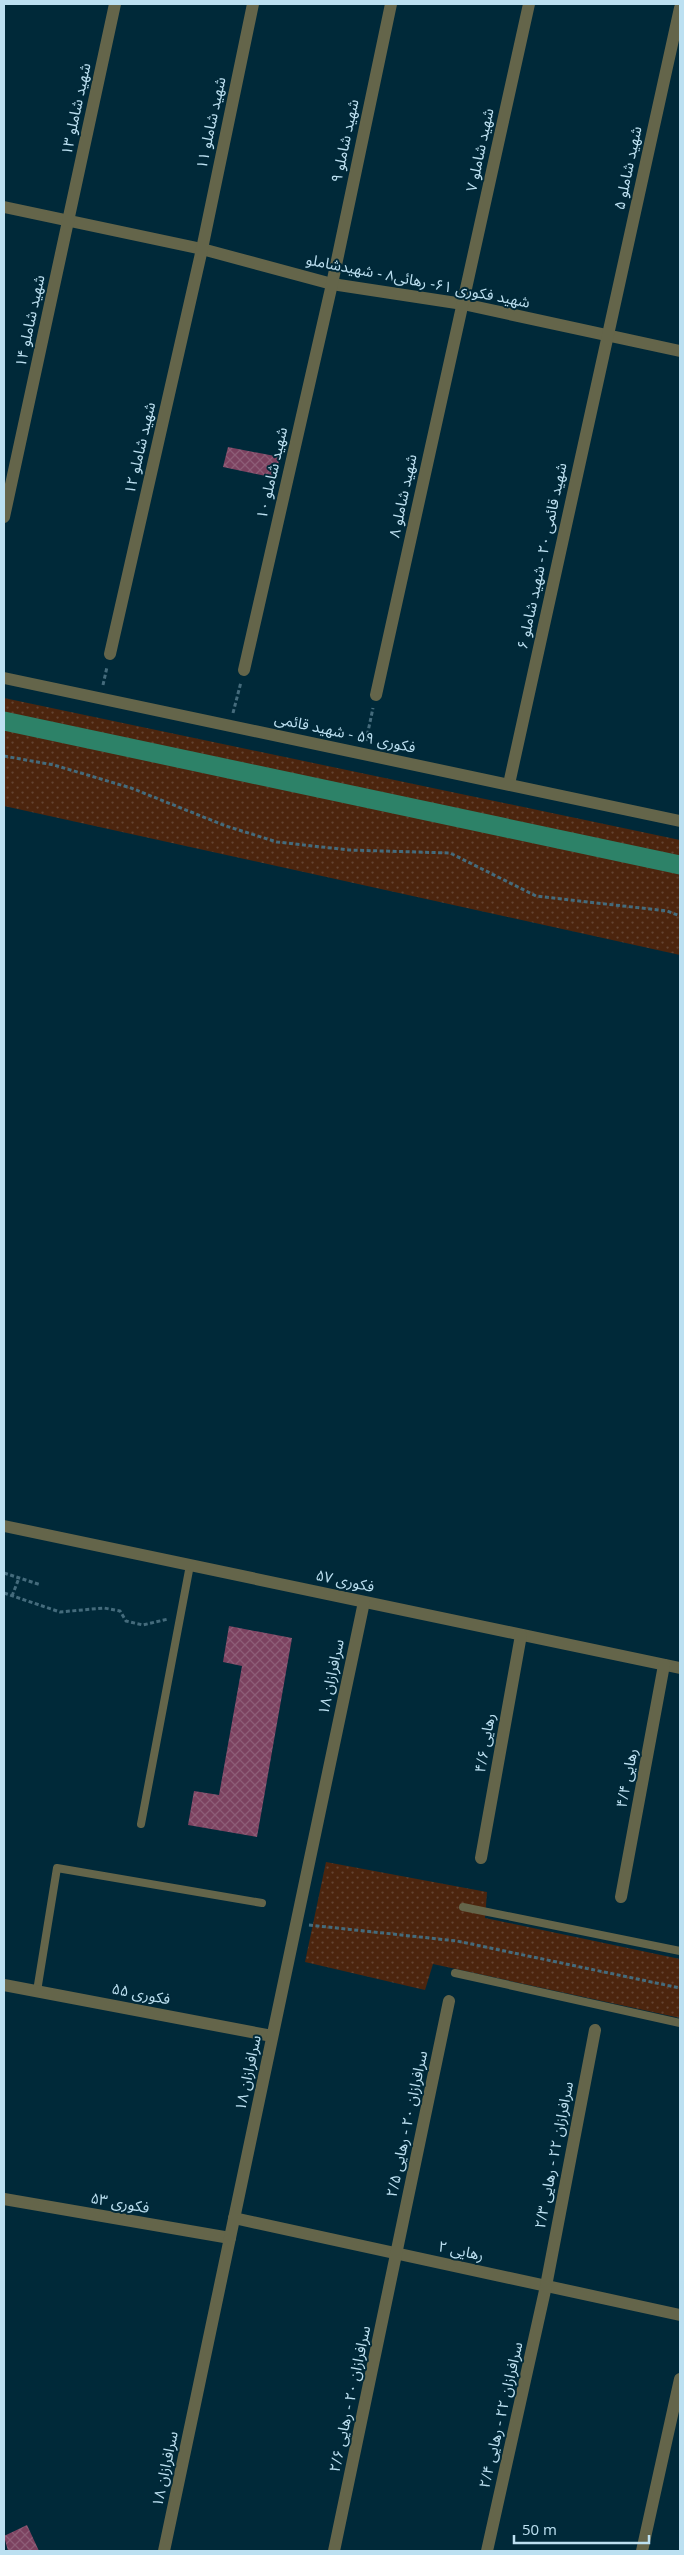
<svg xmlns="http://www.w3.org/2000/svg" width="684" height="2555" viewBox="0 0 684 2555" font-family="'Open Sans','Noto Sans Arabic',sans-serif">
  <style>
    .green { fill: url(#green-dots) }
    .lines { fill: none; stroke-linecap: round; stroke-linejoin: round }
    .canal { stroke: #2d8268; stroke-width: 19 }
    .building { fill: url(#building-cross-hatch) }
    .path { stroke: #446b7c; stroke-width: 3; stroke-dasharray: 4 2.5; stroke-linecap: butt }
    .service { stroke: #64654a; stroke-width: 8 }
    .minor { stroke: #64654a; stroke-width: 12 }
    .tertiary { stroke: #64654a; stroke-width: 12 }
    .labels { text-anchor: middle; stroke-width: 4; stroke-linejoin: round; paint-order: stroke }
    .street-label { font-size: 15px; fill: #bce0f1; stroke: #002939 }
  </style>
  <defs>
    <pattern id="green-dots" width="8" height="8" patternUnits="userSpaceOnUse" patternTransform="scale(1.25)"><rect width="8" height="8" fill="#4c250e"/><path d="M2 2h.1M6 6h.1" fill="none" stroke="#644432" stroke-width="1.8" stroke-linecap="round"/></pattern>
    <pattern id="building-cross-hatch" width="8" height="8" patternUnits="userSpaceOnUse" patternTransform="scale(1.25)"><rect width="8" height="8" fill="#7c4260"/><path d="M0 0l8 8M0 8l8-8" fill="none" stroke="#8d5d77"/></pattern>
  </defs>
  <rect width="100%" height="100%" fill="#002939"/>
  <g class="green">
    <polygon points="4,698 680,840 680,955 4,806"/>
    <polygon points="326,1862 487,1892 485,1918 680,1959 680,2018 433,1964 425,1990 305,1962"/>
  </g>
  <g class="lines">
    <polyline class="canal" points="4,721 680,865"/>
  </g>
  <g class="building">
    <polygon points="228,447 280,457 275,478 223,467"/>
    <polygon points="229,1626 292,1638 257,1837 188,1825 194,1791 219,1795 242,1666 223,1662"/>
    <polygon points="27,2525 39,2551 8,2551 4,2536"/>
  </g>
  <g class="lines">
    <g class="path">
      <polyline points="103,685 107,667"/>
      <polyline points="233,713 241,682"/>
      <polyline points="366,741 373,708"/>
      <polyline points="4,756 54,765 131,788 226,826 277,842 349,850 450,853 536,896 667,911 680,916"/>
      <polyline points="4,1573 41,1585"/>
      <polyline points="4,1593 60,1612 104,1608 120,1611 126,1621 143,1625 168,1619"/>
      <polyline points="12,1596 19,1578"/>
      <polyline points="309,1925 457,1941 680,1988"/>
    </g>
    <g class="service">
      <polyline points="141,1824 190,1565"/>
      <polyline points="463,1907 680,1951"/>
      <polyline points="455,1973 680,2023"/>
      <polyline points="37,1991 57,1868 262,1903"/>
    </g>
    <g class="minor">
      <polyline points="4,207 202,249 332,284 463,304 680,351"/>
      <polyline points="4,517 115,4"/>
      <polyline points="110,654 202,249 253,4"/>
      <polyline points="244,670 332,284 391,4"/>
      <polyline points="376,695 529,4"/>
      <polyline points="509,784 680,8"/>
      <polyline points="4,1526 680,1668"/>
      <polyline points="481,1858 521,1635"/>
      <polyline points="621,1897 664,1665"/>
      <polyline points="4,1985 272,2036"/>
      <polyline points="4,2199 230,2238"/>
      <polyline points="234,2218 680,2315"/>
      <polyline points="164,2551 364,1602"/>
      <polyline points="334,2551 449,2001"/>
      <polyline points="487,2551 546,2286 595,2030"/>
      <polyline points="642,2551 680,2379"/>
    </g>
    <polyline class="tertiary" points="4,678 680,821"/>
  </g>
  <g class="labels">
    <g class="street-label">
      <text transform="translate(76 109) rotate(-78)" y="5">شهید شاملو ۱۳</text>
      <text transform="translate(211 123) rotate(-78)" y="5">شهید شاملو ۱۱</text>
      <text transform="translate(345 141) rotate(-78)" y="5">شهید شاملو ۹</text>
      <text transform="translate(480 150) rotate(-78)" y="5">شهید شاملو ۷</text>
      <text transform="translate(628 168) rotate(-78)" y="5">شهید شاملو ۵</text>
      <text transform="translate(418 281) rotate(11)" y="5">شهید فکوری ۶۱- رهائی۸ - شهیدشاملو</text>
      <text transform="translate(30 321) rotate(-78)" y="5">شهید شاملو ۱۴</text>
      <text transform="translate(140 448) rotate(-77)" y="5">شهید شاملو ۱۲</text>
      <text transform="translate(272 473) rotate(-77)" y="5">شهید شاملو ۱۰</text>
      <text transform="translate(403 496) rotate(-78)" y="5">شهید شاملو ۸</text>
      <text transform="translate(542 556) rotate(-78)" y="5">شهید قائمی ۲۰ - شهید شاملو ۶</text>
      <text transform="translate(345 733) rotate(12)" y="5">فکوری ۵۹ - شهید قائمی</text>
      <text transform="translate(345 1581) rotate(12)" y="5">فکوری ۵۷</text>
      <text transform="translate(331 1677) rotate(-78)" y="5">سرافرازان ۱۸</text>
      <text transform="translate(485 1743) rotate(-80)" y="5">رهایی ۴/۶</text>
      <text transform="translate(627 1778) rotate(-79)" y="5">رهایی ۴/۴</text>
      <text transform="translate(141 1994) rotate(11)" y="5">فکوری ۵۵</text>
      <text transform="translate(248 2073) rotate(-78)" y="5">سرافرازان ۱۸</text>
      <text transform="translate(407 2124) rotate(-78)" y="5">سرافرازان ۲۰ - رهایی ۲/۵</text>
      <text transform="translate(554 2155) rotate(-79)" y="5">سرافرازان ۲۲ - رهایی ۲/۳</text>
      <text transform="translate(120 2203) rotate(10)" y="5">فکوری ۵۳</text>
      <text transform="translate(461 2251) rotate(12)" y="5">رهایی ۲</text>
      <text transform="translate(350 2399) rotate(-78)" y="5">سرافرازان ۲۰ - رهایی ۲/۶</text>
      <text transform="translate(501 2415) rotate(-77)" y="5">سرافرازان ۲۲ - رهایی ۲/۴</text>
      <text transform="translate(165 2469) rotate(-78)" y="5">سرافرازان ۱۸</text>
    </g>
  </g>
  <rect width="684" height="2555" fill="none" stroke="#bce0f1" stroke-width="10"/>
  <path d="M514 2535v8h135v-8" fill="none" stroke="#bce0f1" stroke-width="2.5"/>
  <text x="522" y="2535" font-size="15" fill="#bce0f1" stroke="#002939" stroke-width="4" paint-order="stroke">50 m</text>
</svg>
